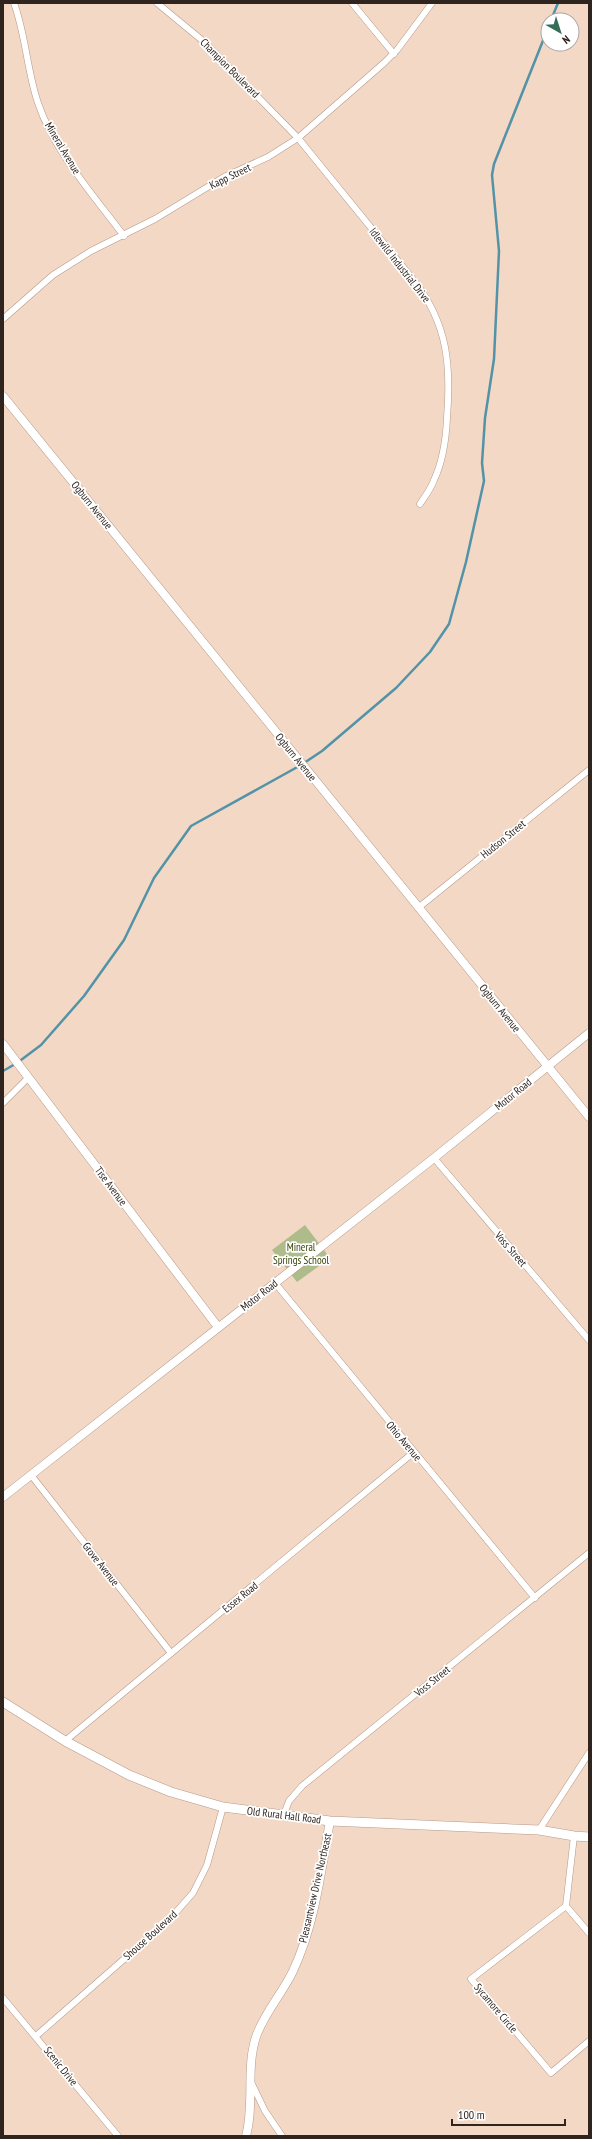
<svg xmlns="http://www.w3.org/2000/svg" width="592" height="2139" viewBox="0 0 592 2139" font-family="'PT Sans Narrow',sans-serif">
  <style>
    .green { fill: #adbc8a }
    .lines { fill: none; stroke-linecap: round; stroke-linejoin: round }
    .stream { stroke: #5293a7; stroke-width: 2.5 }
    .minor-casing { stroke: #b59a89; stroke-width: 7 }
    .tertiary-casing { stroke: #b59a89; stroke-width: 9 }
    .secondary-casing { stroke: #b59a89; stroke-width: 10 }
    .minor { stroke: #fff; stroke-width: 6 }
    .tertiary { stroke: #fff; stroke-width: 8 }
    .secondary { stroke: #fff; stroke-width: 9 }
    .labels { text-anchor: middle; stroke-width: 3.5; stroke-linejoin: round; paint-order: stroke }
    .street-label { font-size: 11px; fill: #2f241e; stroke: #fff }
    .park-label { font-size: 11px; fill: #354205; stroke: #fff }
  </style>
  <rect width="100%" height="100%" fill="#f4d8c6"/>
  <polygon class="green" points="305,1225 330,1258 297,1282 272,1250"/>
  <g class="lines">
    <g class="stream">
      <polyline points="551,20 558,3"/>
      <polyline points="3,1071 17,1063 41,1045 84,996 124,940 154,878 191,826 301,765 322,751 396,688 430,652 449,624 466,562 484,481 482,463 485,418 494,359 499,251 492,175 494,164 548,28"/>
    </g>
    <g class="minor-casing">
      <g id="minor">
        <path d="M14,3C26,36 27,71 38,103C54,151 94,196 124,236"/>
        <path d="M157,3L203,41L298,138L416,283C448,326 451,366 447,418C446,439 443,461 434,480C431,489 425,496 420,504"/>
        <polyline points="352,3 394,54"/>
        <polyline points="3,319 53,275 91,251 155,219 224,177 268,157 298,138 384,63 397,50 432,3"/>
        <polyline points="418,908 589,770"/>
        <polyline points="3,1103 28,1078"/>
        <polyline points="434,1158 589,1340"/>
        <polyline points="275,1283 535,1598"/>
        <polyline points="31,1475 171,1653"/>
        <polyline points="65,1741 414,1452"/>
        <polyline points="284,1814 289,1801 302,1786 589,1553"/>
        <polyline points="539,1830 589,1753"/>
        <polyline points="574,1836 566,1906 471,1979 551,2073 589,2041"/>
        <polyline points="566,1906 589,1933"/>
        <polyline points="3,1998 118,2136"/>
        <polyline points="36,2036 170,1919 193,1893 207,1865 223,1807"/>
        <polyline points="252,2084 265,2111 282,2136"/>
      </g>
    </g>
    <g class="tertiary-casing">
      <g id="tertiary">
        <polyline points="3,396 589,1117"/>
        <polyline points="3,1044 218,1327"/>
        <polyline points="3,1497 434,1158 589,1033"/>
        <path d="M246,2136C255,2103 245,2066 257,2034C266,2011 283,1992 293,1971C315,1924 321,1871 330,1821"/>
      </g>
    </g>
    <g class="secondary-casing">
      <polyline id="secondary" points="3,1702 65,1741 129,1775 171,1792 223,1807 330,1821 539,1830 574,1836 589,1837"/>
    </g>
    <use href="#minor" class="minor"/>
    <use href="#tertiary" class="tertiary"/>
    <use href="#secondary" class="secondary"/>
  </g>
  <g class="labels">
    <g class="street-label">
      <text transform="translate(230 68) rotate(45)" y="4">Champion Boulevard</text>
      <text transform="translate(63 148) rotate(59)" y="4">Mineral Avenue</text>
      <text transform="translate(230 176) rotate(-26)" y="4">Kapp Street</text>
      <text transform="translate(400 265) rotate(52)" y="4">Idlewild Industrial Drive</text>
      <text transform="translate(92 505) rotate(51)" y="4">Ogburn Avenue</text>
      <text transform="translate(296 757) rotate(51)" y="4">Ogburn Avenue</text>
      <text transform="translate(503 839) rotate(-39)" y="4">Hudson Street</text>
      <text transform="translate(500 1008) rotate(51)" y="4">Ogburn Avenue</text>
      <text transform="translate(513 1094) rotate(-39)" y="4">Motor Road</text>
      <text transform="translate(111 1186) rotate(53)" y="4">Tise Avenue</text>
      <text transform="translate(511 1249) rotate(49)" y="4">Voss Street</text>
      <text transform="translate(259 1295) rotate(-38)" y="4">Motor Road</text>
      <text transform="translate(404 1441) rotate(50)" y="4">Ohio Avenue</text>
      <text transform="translate(101 1564) rotate(52)" y="4">Grove Avenue</text>
      <text transform="translate(240 1597) rotate(-39)" y="4">Essex Road</text>
      <text transform="translate(432 1681) rotate(-39)" y="4">Voss Street</text>
      <text transform="translate(284 1815) rotate(7)" y="4">Old Rural Hall Road</text>
      <text transform="translate(315 1888) rotate(-77)" y="4">Pleasantview Drive Northeast</text>
      <text transform="translate(150 1935) rotate(-42)" y="4">Shouse Boulevard</text>
      <text transform="translate(496 2008) rotate(50)" y="4">Sycamore Circle</text>
      <text transform="translate(61 2066) rotate(51)" y="4">Scenic Drive</text>
    </g>
    <g class="park-label">
      <text x="301" y="1251">Mineral<tspan x="301" dy="13">Springs School</tspan></text>
    </g>
  </g>
  <rect width="592" height="2139" fill="none" stroke="#2f241e" stroke-width="8"/>
  <g transform="translate(560 32) rotate(141)"><circle r="19" fill="#ffffff" stroke="#aca7a5"/>
  <path d="M0-3L7 15L0 10L-7 15Z" fill="#356e57"/>
  <text y="-6" font-size="11" font-weight="bold" text-anchor="middle" fill="#2f241e">N</text>
  </g>
  <path d="M452 2119v6h113v-6" fill="none" stroke="#2f241e" stroke-width="2"/>
  <text x="458" y="2119" font-size="12" fill="#2f241e" stroke="#ffffff" stroke-width="3" paint-order="stroke">100 m</text>
</svg>
